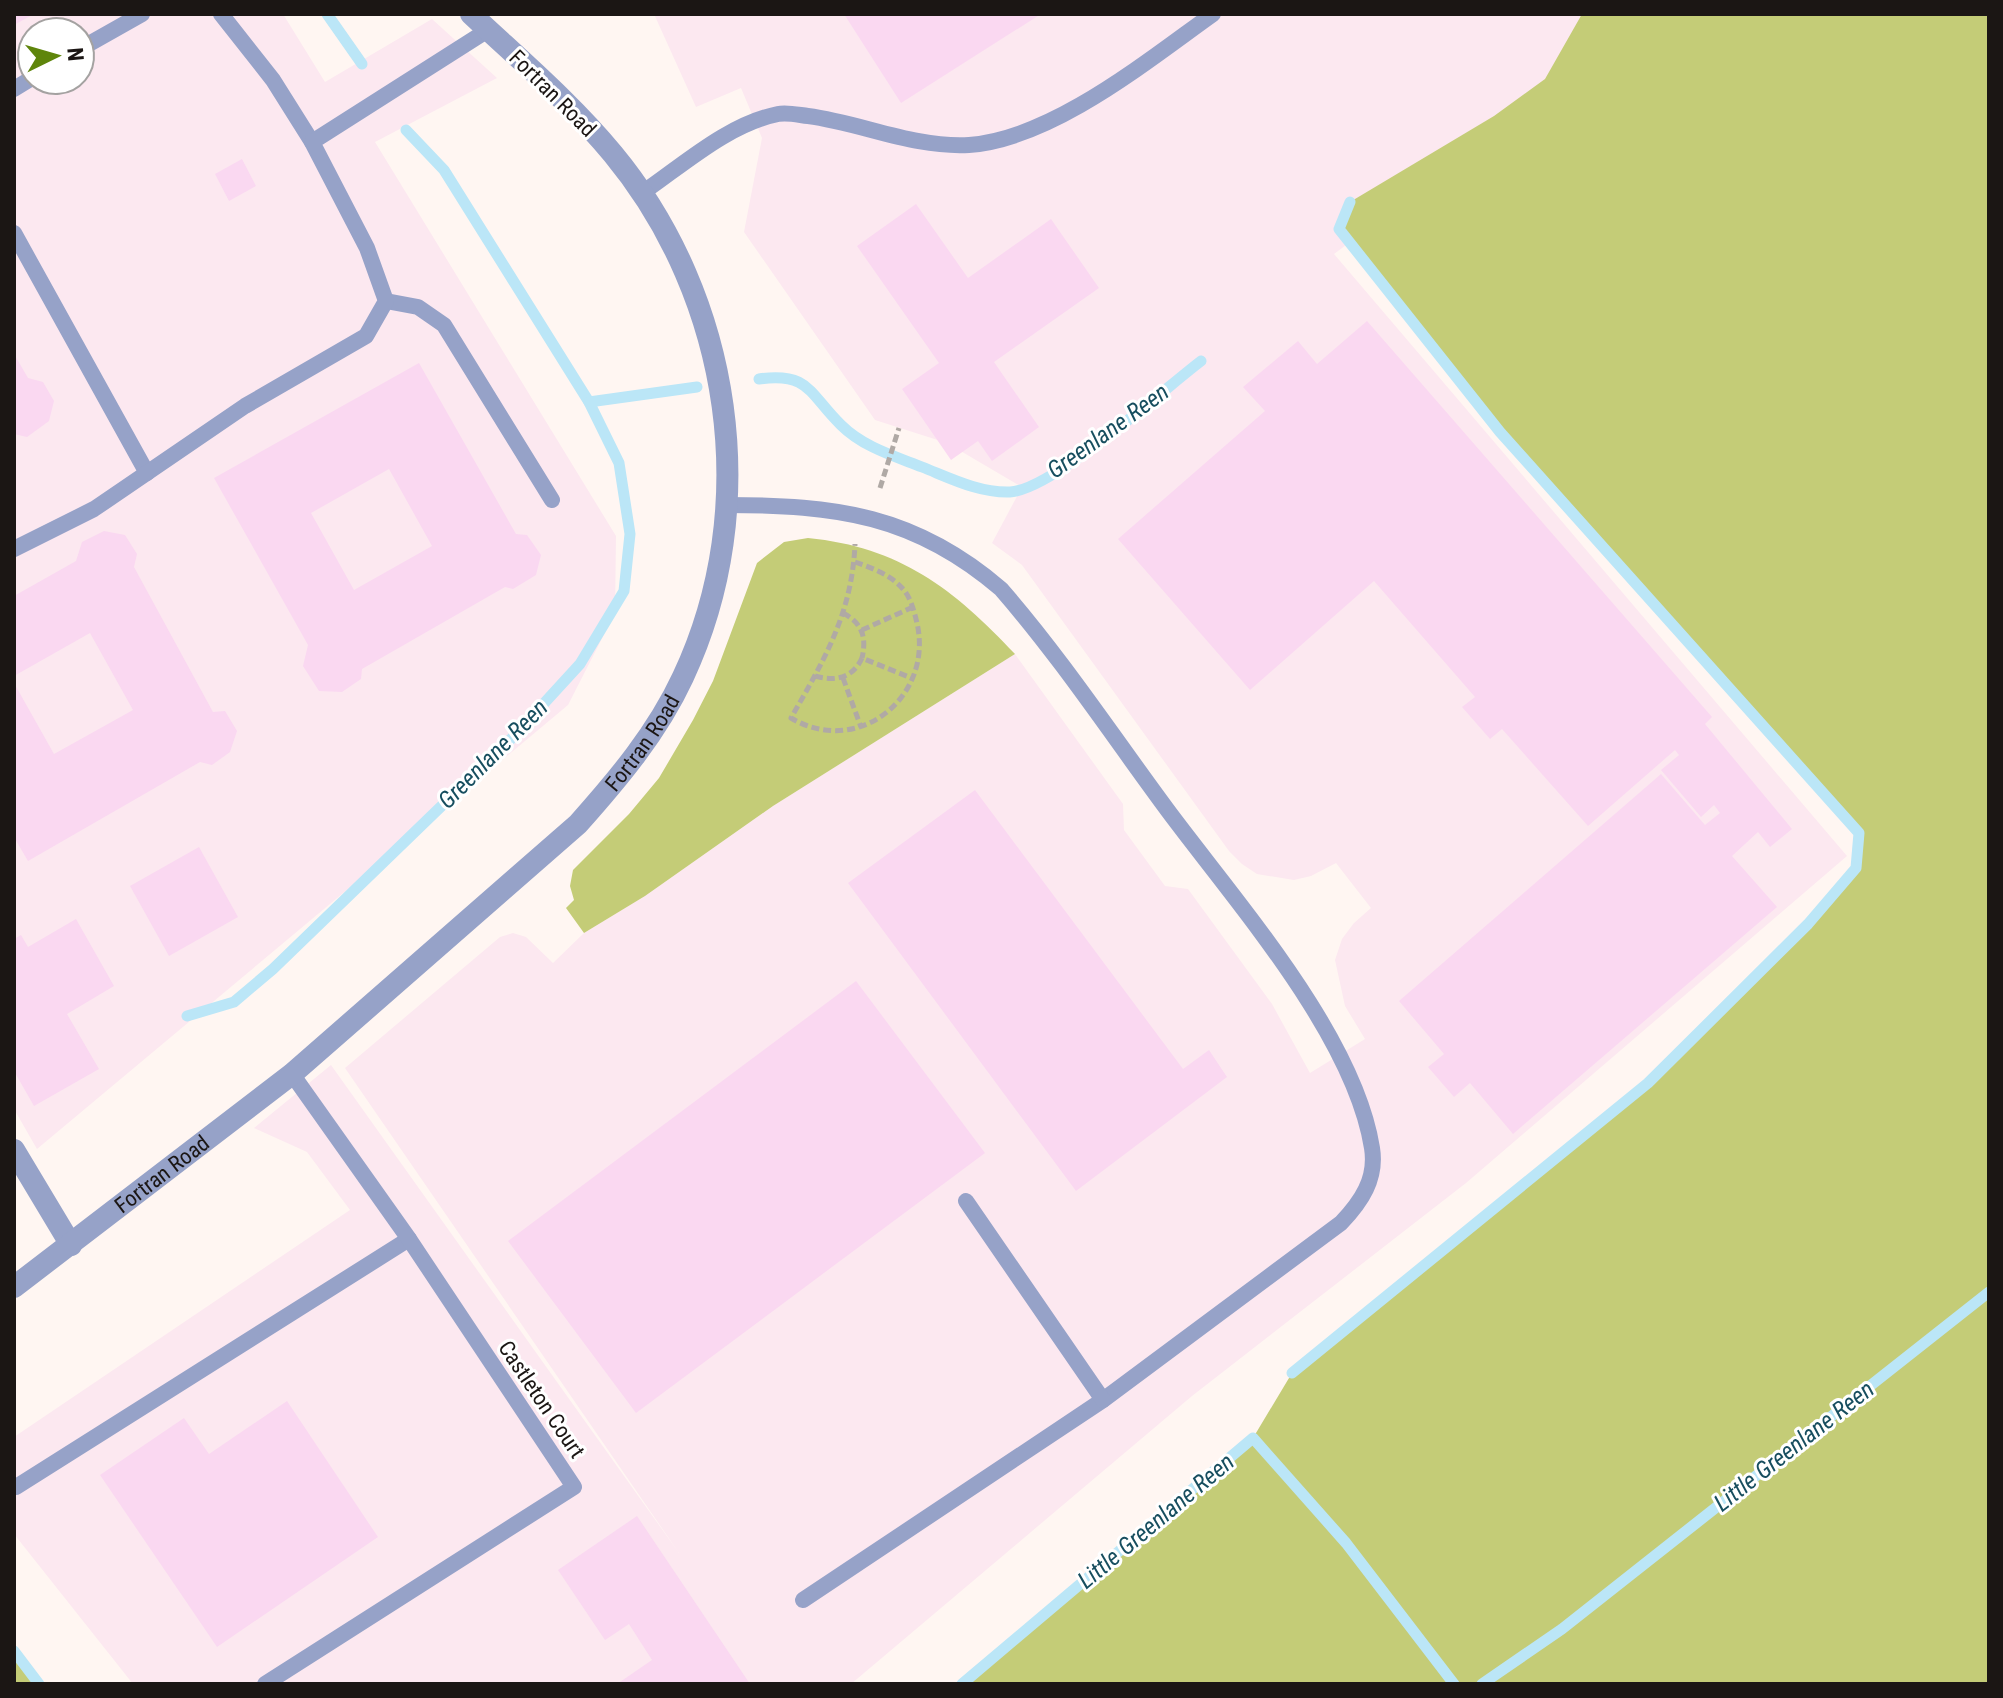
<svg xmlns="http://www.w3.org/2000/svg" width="2003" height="1698" viewBox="0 0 2003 1698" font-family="'Roboto Condensed',sans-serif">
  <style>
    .commercial { fill: #fce8f0; fill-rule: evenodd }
    .green { fill: #c4cc77 }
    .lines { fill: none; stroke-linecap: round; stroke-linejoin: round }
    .stream { stroke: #bbe6f7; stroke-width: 11 }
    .building { fill: #fad8f1; fill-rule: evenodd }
    .path { stroke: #b0a9a5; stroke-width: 5; stroke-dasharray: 8 4; stroke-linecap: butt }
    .service { stroke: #96a2c8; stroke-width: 16 }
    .minor { stroke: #96a2c8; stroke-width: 22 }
    .tertiary { stroke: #96a2c8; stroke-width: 22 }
    .labels { text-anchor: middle; stroke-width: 6; stroke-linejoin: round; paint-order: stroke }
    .street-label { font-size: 22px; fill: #1b1614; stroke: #fff }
    .water-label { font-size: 24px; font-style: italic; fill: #174e5f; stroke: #fff }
  </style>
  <rect width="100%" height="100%" fill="#fff6f2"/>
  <g class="commercial">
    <path d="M14,14H283L325,82L432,19L497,78L375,142L616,536L615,613L568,705L37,1149L14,1109ZM32,32H80V80H32Z"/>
    <polygon points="654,14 1593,14 1550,93 1334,254 1847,856 1466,1183 1192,1396 851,1684 133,1684 14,1534 14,1437 350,1210 307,1152 254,1128 331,1065 679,1553 345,1068 500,937 513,933 526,937 553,963 584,933 645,896 773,806 1015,654 1123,804 1124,830 1165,886 1188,889 1272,1004 1310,1073 1365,1039 1345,1006 1335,960 1342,939 1354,923 1371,908 1336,863 1311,876 1294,880 1257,874 1242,864 1229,851 1022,565 992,543 1022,487 947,443 875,420 744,232 762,138 741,88 696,107"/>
  </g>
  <g class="green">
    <polygon points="1582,14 1989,14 1989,1684 962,1684 1253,1438 1292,1373 1648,1083 1808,924 1856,868 1859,832 1500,432 1339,229 1350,202 1494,116 1545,79"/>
    <path d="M808,538C900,547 954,589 1015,654L773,806L645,896L584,933L566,908L574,900L570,886L573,870L629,814L659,778L693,720L713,681L757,563L784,542Z"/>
    <polygon points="14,1651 39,1684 14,1684"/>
  </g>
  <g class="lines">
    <g class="stream">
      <polyline points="327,14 362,64"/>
      <polyline points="406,130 444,170 589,402"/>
      <path d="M759,379C810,372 809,394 841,425C863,447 894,456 922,467C950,478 979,493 1010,492C1052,490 1163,390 1201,361"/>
      <polyline points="187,1016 234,1002 273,969 515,735 580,664 624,591 630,534 619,463 589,402 697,387"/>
      <polyline points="1292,1373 1648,1083 1808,924 1856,868 1859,833 1500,432 1339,229 1350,202"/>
      <polyline points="14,1651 39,1684"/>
      <polyline points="962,1684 1253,1438 1346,1543 1454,1684"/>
      <polyline points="1482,1684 1562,1629 1989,1292"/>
    </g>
  </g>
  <g class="building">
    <polygon points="14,14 34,14 14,25"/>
    <polygon points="844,14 1041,14 901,103"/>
    <polygon points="242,159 256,186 229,201 215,174"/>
    <polygon points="916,204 968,278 1051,219 1099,288 994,362 1039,427 992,461 978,441 951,460 902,389 939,363 857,246"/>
    <polygon points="1367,321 1712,717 1705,724 1792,829 1770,847 1758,832 1732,856 1777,907 1513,1134 1470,1083 1454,1097 1428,1067 1444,1054 1399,1001 1661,774 1705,825 1720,813 1714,805 1701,817 1661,770 1679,755 1675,750 1588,826 1502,729 1490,739 1462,707 1475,697 1374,581 1250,690 1118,539 1265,411 1243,387 1298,341 1317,364"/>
    <polygon points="14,354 28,378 43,382 54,401 49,421 27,437 14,434"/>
    <path d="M419,363L516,534L527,535L541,555L536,575L513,589L505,587L362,669L361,679L342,692L319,691L303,666L308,645L214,478ZM389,469L432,546L354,590L311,513Z"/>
    <polygon points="104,531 125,535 137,554 134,567 213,712 225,711 237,731 230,752 212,765 200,762 28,861 14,837 14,683 54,754 133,710 90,633 14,676 14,596 76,561 82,542"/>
    <polygon points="975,790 1183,1069 1209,1050 1227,1077 1076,1191 848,883"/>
    <polygon points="199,847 238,917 169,956 130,886"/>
    <polygon points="76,919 114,986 67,1014 99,1069 34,1106 14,1071 14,939 21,935 28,947"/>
    <polygon points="856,981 985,1153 636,1413 508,1241"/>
    <polygon points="287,1401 378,1537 217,1647 100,1475 184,1418 209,1454"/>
    <polygon points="637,1516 750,1684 617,1684 652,1660 629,1624 605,1640 558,1570"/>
  </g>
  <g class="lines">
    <g class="path">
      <polyline points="880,488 899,428"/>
      <path d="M855,562C872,568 891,575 903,589C911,598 914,611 917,623C934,697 858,758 791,718C824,660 852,614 855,544"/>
      <path d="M843,613C862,623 867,637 862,658"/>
      <polyline points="862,630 913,607"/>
      <path d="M815,676C835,682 853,678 862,658L914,679"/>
      <polyline points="843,678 861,727"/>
    </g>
    <g class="service">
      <polyline points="221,14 273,80 312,142"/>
      <polyline points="80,49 142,14"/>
      <polyline points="14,89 32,78"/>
      <path d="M642,193C683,165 728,124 778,114C787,112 799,115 808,116C862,123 913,148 969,145C1052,139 1147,61 1213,14"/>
      <polyline points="14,233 147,473"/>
      <polyline points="386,301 418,307 444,325 552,500"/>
      <path d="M726,505C836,505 915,515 1001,589C1061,658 1112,735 1166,808C1234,900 1354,1034 1372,1148C1377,1179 1361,1202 1341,1223L1103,1400L803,1600"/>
      <polyline points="14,549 94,509 245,406 366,336 386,301 367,248 312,142 488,30"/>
      <polyline points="966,1201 1103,1400"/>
      <polyline points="16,1487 409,1239"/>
      <polyline points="265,1684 574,1487 409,1239 292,1074"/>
    </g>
    <polyline class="minor" points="14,1150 71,1245"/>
    <path class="tertiary" id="s1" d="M14,1287L292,1074L578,824C618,779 657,733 683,677C763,507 732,298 613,154C571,103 519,59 471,14"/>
  </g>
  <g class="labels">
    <g class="street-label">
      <text transform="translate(553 93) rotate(45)" y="8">Fortran Road</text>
      <text dy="8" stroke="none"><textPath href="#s1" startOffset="834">Fortran Road</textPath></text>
      <text dy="8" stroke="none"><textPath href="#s1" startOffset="186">Fortran Road</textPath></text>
      <text transform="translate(542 1399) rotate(56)" y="8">Castleton Court</text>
    </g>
    <g class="water-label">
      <text transform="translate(1108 431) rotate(-36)" y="8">Greenlane Reen</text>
      <text transform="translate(493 754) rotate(-45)" y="8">Greenlane Reen</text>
      <text transform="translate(1794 1446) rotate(-38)" y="8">Little Greenlane Reen</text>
      <text transform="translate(1156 1521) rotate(-40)" y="8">Little Greenlane Reen</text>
    </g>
  </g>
  <rect width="2003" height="1698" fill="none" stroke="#1b1614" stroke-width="32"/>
  <g transform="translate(56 56) rotate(85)"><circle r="38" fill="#ffffff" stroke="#a4a2a1" stroke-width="2"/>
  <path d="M0-6L14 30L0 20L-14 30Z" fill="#5e850b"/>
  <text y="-12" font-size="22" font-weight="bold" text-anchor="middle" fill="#1b1614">N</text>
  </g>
</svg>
